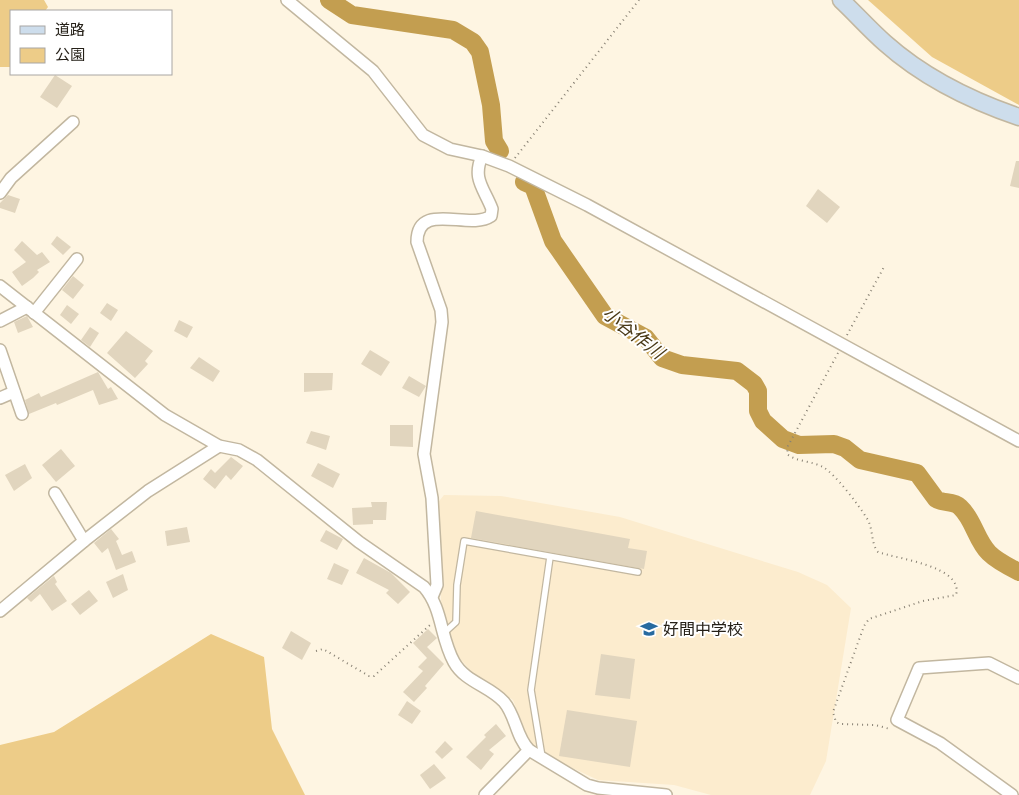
<svg xmlns="http://www.w3.org/2000/svg" width="1019" height="795" viewBox="0 0 1019 795" font-family="Lora,'Noto Sans JP',serif">
  <style>
    .built { fill: #fcecce }
    .green { fill: #edcc88 }
    .lines { fill: none; stroke-linecap: round; stroke-linejoin: round }
    .river { stroke: #c39e50; stroke-width: 18 }
    .building { fill: #e1d5be }
    .lane-casing { stroke: #c2b7a0; stroke-width: 8 }
    .street-casing { stroke: #c2b7a0; stroke-width: 14 }
    .secondary-casing { stroke: #c2b7a0; stroke-width: 19 }
    .path { stroke: #878073; stroke-width: 2; stroke-dasharray: 1 4; stroke-linecap: butt }
    .lane { stroke: #fff; stroke-width: 5.5 }
    .street { stroke: #fff; stroke-width: 11 }
    .secondary { stroke: #cdddec; stroke-width: 16 }
    .labels { text-anchor: middle; stroke-width: 4; stroke-linejoin: round; paint-order: stroke }
    .poi-label { font-size: 16px; fill: #252018; stroke: #fff; text-anchor: start }
    .water-label { font-size: 18px; font-style: italic; fill: #493917; stroke: #fff }
  </style>
  <rect width="100%" height="100%" fill="#fef5e2"/>
  <polygon class="built" points="444,495 501,496 620,517 798,572 827,585 851,608 826,761 810,795 711,795 674,785 598,780 551,758 531,745 513,700 475,675 460,659 456,651 441,601 436,505"/>
  <g class="green">
    <polygon points="0,0 44,0 48,7 45,11 11,11 11,67 0,67"/>
    <polygon points="868,0 1019,0 1019,105 932,57"/>
    <polygon points="211,634 264,657 272,729 305,795 0,795 0,745 54,732"/>
  </g>
  <g class="lines">
    <g class="river">
      <polyline points="329,0 352,15 453,30 473,42 480,52 491,105 494,141 500,151"/>
      <path d="M524,182L533,186L553,241L605,316L646,338L662,358L682,365L737,371L754,384L758,391V411L763,421L783,439L799,445L834,444L845,448L860,460L917,473L936,499C943,504 953,500 960,507C974,520 976,540 989,553C997,561 1009,567 1019,572"/>
    </g>
  </g>
  <g class="building">
    <polygon points="55,75 72,86 57,108 40,97"/>
    <polygon points="1016,161 1019,161 1019,188 1010,186"/>
    <polygon points="818,189 840,207 827,223 806,206"/>
    <polygon points="8,195 20,199 15,213 0,208 0,203"/>
    <polygon points="57,236 71,247 63,255 51,244"/>
    <polygon points="22,241 37,255 42,252 50,262 37,270 39,272 33,278 22,286 12,272 26,262 14,250"/>
    <polygon points="73,276 84,285 73,299 62,290"/>
    <polygon points="107,303 118,310 111,321 100,313"/>
    <polygon points="67,305 79,314 71,324 60,315"/>
    <polygon points="27,316 33,327 18,333 14,322"/>
    <polygon points="179,320 193,327 187,338 174,331"/>
    <polygon points="90,327 99,333 90,347 81,340"/>
    <polygon points="126,331 153,351 145,361 148,364 135,378 107,353"/>
    <polygon points="370,350 390,362 381,376 361,364"/>
    <polygon points="199,357 220,371 213,382 190,368"/>
    <polygon points="98,372 108,389 111,387 118,399 99,405 93,390 57,405 56,403 29,414 25,400 39,393 41,397"/>
    <polygon points="304,373 333,373 332,390 304,392"/>
    <polygon points="409,376 426,386 419,397 402,388"/>
    <polygon points="390,425 413,425 413,447 390,446"/>
    <polygon points="311,431 330,436 326,450 306,443"/>
    <polygon points="61,449 75,466 56,482 42,465"/>
    <polygon points="231,457 243,466 231,480 226,475 215,489 203,479 211,469 215,473"/>
    <polygon points="318,463 340,474 333,488 311,476"/>
    <polygon points="25,464 32,478 14,491 5,475"/>
    <polygon points="371,502 387,502 386,520 373,520 373,524 353,525 352,508 372,507"/>
    <polygon points="476,511 630,539 628,548 647,551 644,569 471,538"/>
    <polygon points="187,527 190,542 167,546 165,531"/>
    <polygon points="111,529 119,539 116,541 122,555 132,551 136,562 116,570 108,548 102,553 94,543"/>
    <polygon points="326,530 343,539 337,550 320,541"/>
    <polygon points="364,558 391,573 410,592 398,604 386,593 389,590 356,573"/>
    <polygon points="334,563 349,570 342,585 327,579"/>
    <polygon points="123,574 128,590 113,598 106,582"/>
    <polygon points="54,576 57,582 55,584 67,601 52,611 40,594 31,602 27,598"/>
    <polygon points="89,590 98,601 80,615 71,604"/>
    <polygon points="428,629 437,638 427,647 444,664 425,686 427,688 414,702 403,692 423,671 418,667 427,658 413,643"/>
    <polygon points="291,631 311,643 302,660 282,648"/>
    <polygon points="601,654 635,659 630,699 595,695"/>
    <polygon points="407,701 421,711 412,724 398,715"/>
    <polygon points="567,710 637,721 630,767 559,756"/>
    <polygon points="496,724 506,736 489,750 494,754 481,770 466,757 486,737 484,735"/>
    <polygon points="445,741 453,749 442,759 435,752"/>
    <polygon points="434,764 446,778 430,789 420,775"/>
  </g>
  <g class="lines">
    <g class="lane-casing">
      <g id="lane">
        <polyline points="445,632 456,622 457,585 464,541 638,572"/>
        <polyline points="542,757 531,690 550,557"/>
      </g>
    </g>
    <g class="street-casing">
      <g id="street">
        <polyline points="287,0 373,71 423,135 450,149 482,156 509,166 587,205 1019,441"/>
        <polyline points="0,193 11,178 73,122"/>
        <path d="M0,286L165,415L219,446L239,450L257,460L359,542L424,587C443,609 440,637 454,662C465,682 490,686 504,702C516,716 516,737 529,750L587,785L598,788L666,795"/>
        <polyline points="34,313 77,259"/>
        <polyline points="0,321 27,307"/>
        <polyline points="0,350 22,414"/>
        <polyline points="0,398 14,392"/>
        <polyline points="55,493 84,541"/>
        <path d="M432,597L437,585L432,498L424,454L442,322L441,310L417,242C417,200 469,231 491,216L492,209C484,188 472,179 482,156"/>
        <polyline points="0,611 84,541 148,491 219,446"/>
        <polyline points="485,795 529,750"/>
        <polyline points="1012,795 940,743 897,720 919,668 989,663 1019,678"/>
      </g>
    </g>
    <g class="secondary-casing">
      <path id="secondary" d="M841,0C856,14 870,30 885,43C922,76 972,101 1019,117"/>
    </g>
    <g class="path">
      <polyline points="515,158 639,0"/>
      <polyline points="847,335 884,267"/>
      <path d="M838,353L788,446L787,454C797,462 812,461 823,467C835,474 858,504 866,517C874,528 870,542 878,552C897,559 964,566 956,595L923,601L869,619L864,626L833,712L836,722L840,724L875,725L890,729"/>
      <polyline points="316,651 323,649 369,676 374,676 430,625"/>
    </g>
    <use href="#lane" class="lane"/>
    <use href="#street" class="street"/>
    <use href="#secondary" class="secondary"/>
  </g>
  <defs>
    <g id="school-bare" transform="scale(1.35)"><path d="M0-5L7-2L0 1L-7-2ZM-4 1L0 2.5L4 1V4Q0 6-4 4Z" fill="#276aa0" stroke="#fff" stroke-width="2.5" paint-order="stroke"/></g>
  </defs>
  <g fill-rule="evenodd">
    <use href="#school-bare" x="649" y="629"/>
  </g>
  <g class="labels">
    <g class="poi-label">
      <text x="663" y="635">好間中学校</text>
    </g>
    <g class="water-label">
      <text transform="translate(633 333) rotate(38)" y="6">小谷作川</text>
    </g>
  </g>
  <rect x="10" y="10" width="162" height="65" fill="#ffffff" stroke="#a8a6a3"/>
  <rect x="20" y="26" width="25" height="8" fill="#cdddec" stroke="#a8a6a3"/>
  <text x="55" y="35" font-size="15" fill="#252018">道路</text>
  <rect x="20" y="48" width="25" height="15" fill="#edcc88" stroke="#a8a6a3"/>
  <text x="55" y="60" font-size="15" fill="#252018">公園</text>
</svg>
